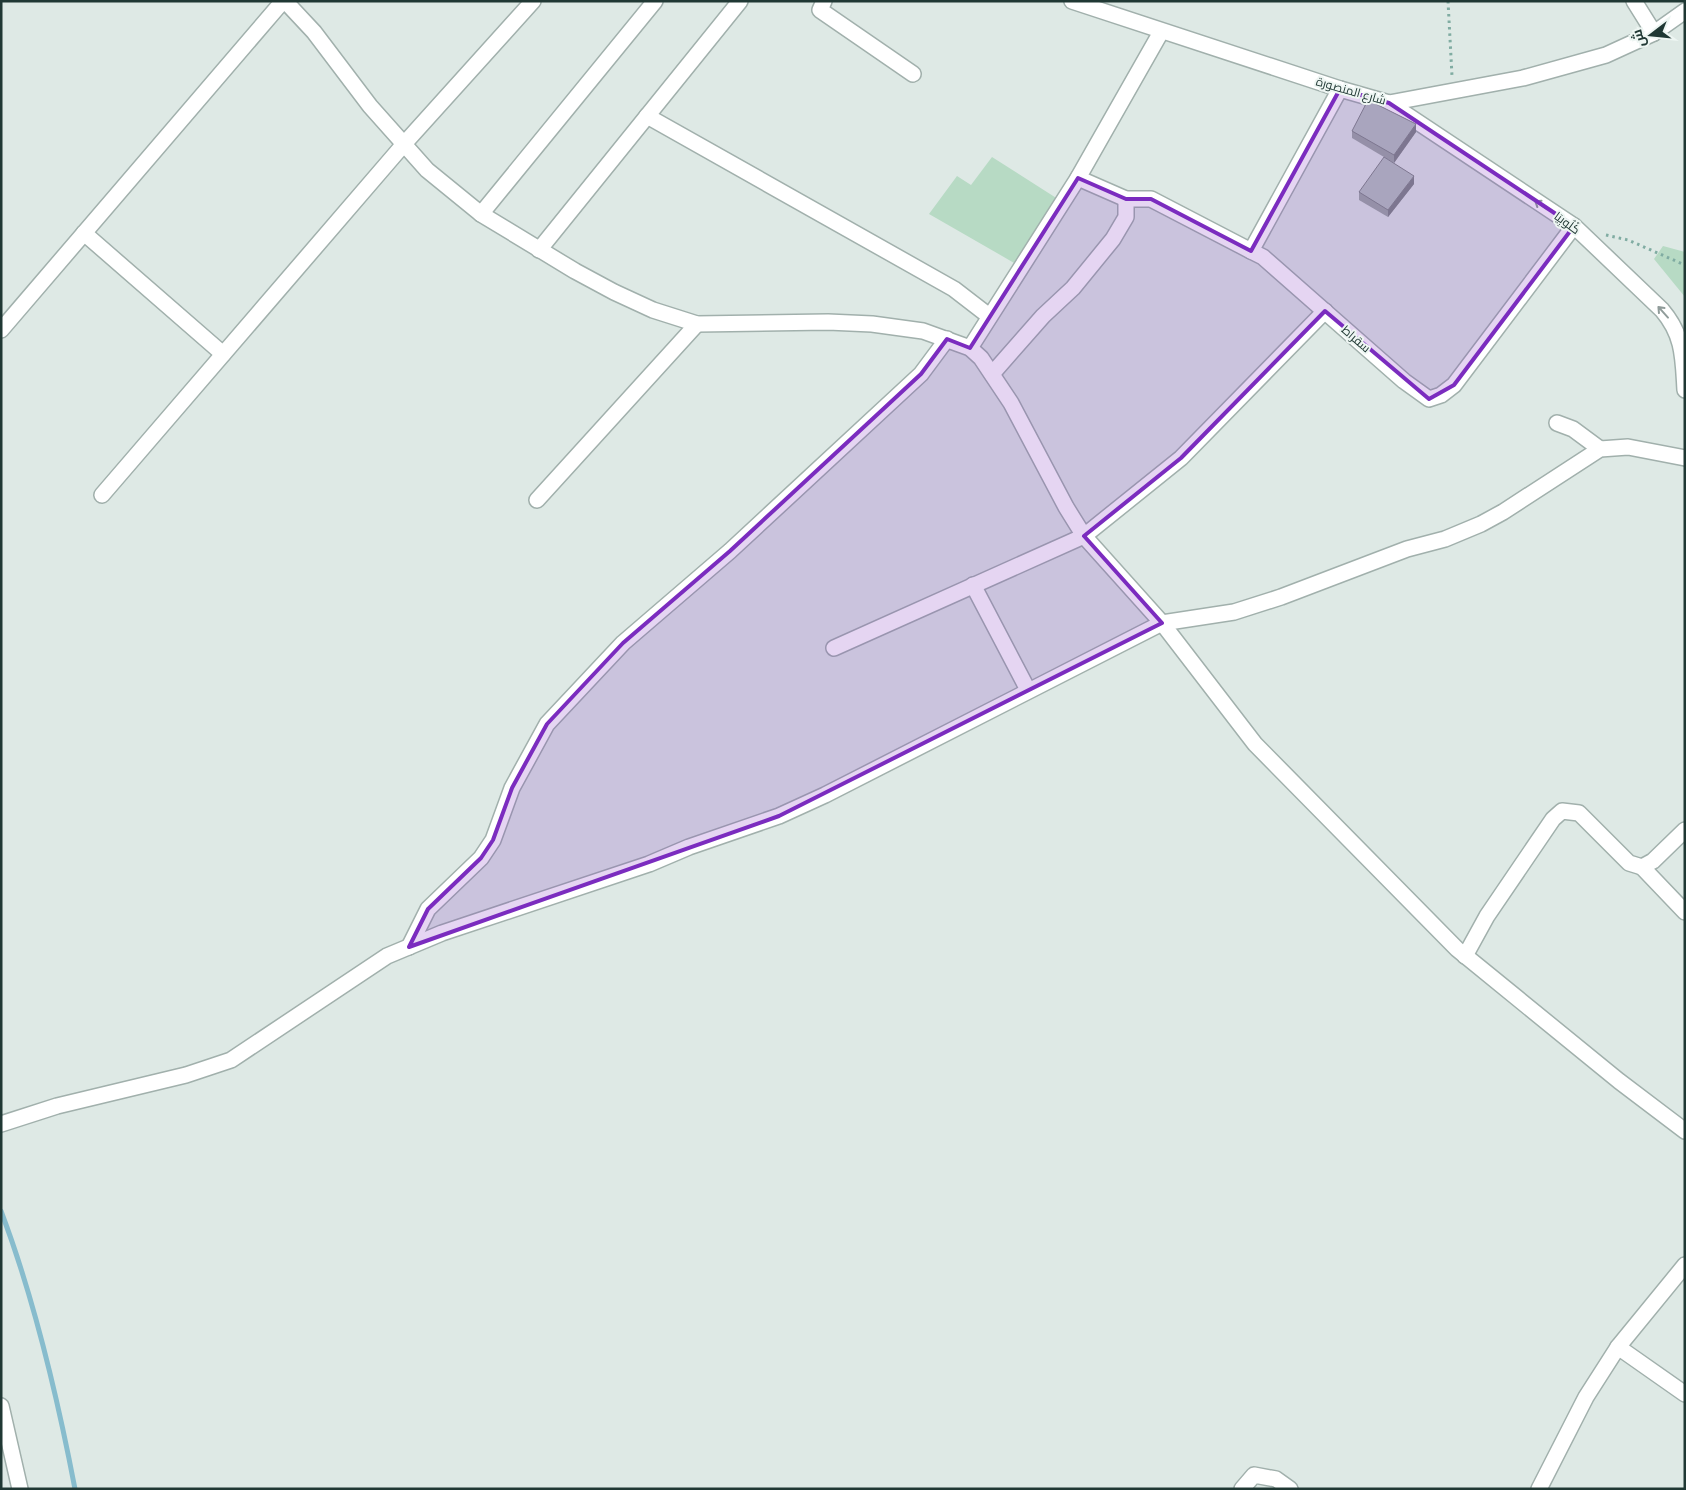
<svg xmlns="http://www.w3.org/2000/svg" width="1686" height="1490" viewBox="0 0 1686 1490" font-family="Mulish,Cairo,sans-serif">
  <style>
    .green { fill: #b7dac4 }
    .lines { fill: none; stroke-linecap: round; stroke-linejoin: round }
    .stream { stroke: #87bccd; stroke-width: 5 }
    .minor-casing { stroke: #a1b0ac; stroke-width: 18 }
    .path { stroke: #80aca2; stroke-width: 3; stroke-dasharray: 2.5 4; stroke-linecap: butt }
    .minor { stroke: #fff; stroke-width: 15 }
    .wall { fill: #9ba9a3 }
    .shaded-wall { fill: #7e8985 }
    .building { fill: #b4c4be; stroke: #7e8985 }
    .oneway { stroke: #909c9a }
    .marked { fill: #7b2cbf; fill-opacity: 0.2; stroke: #7b2cbf; stroke-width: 4; stroke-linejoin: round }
    .labels { text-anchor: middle; stroke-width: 4; stroke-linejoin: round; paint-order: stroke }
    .street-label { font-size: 12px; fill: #203834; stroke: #eef6f3 }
  </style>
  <rect width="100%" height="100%" fill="#dee9e5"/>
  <g class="green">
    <polygon points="992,157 1061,201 1023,268 929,214 957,176 971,185"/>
    <polygon points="1663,246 1685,252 1685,297 1654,259"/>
  </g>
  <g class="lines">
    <path class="stream" d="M1,1211C35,1301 57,1395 75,1489"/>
    <g class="minor-casing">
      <g id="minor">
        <polyline points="285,1 314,32 370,106 427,170 481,214 575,271 614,292 653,310 697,324 828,322 872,324 923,331 970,348 981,358 1011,403 1066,507 1084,536 1162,623 1255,744 1457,949 1619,1081 1685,1131"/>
        <polyline points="824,1 820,10 913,74"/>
        <polyline points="1072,1 1340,89 1389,103 1523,78 1606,55 1654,33 1685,11"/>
        <polyline points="1634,1 1654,33"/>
        <polyline points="1340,89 1251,251 1263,257 1404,381 1429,399 1441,395 1454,385 1574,226"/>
        <path d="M1389,103L1574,226L1662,310C1684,336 1683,358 1685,390"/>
        <polyline points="647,116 954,289 989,316"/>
        <polyline points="1078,178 1126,199 1151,199 1251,251"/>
        <polyline points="481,214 655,1"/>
        <polyline points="84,233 223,354"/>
        <polyline points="539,250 740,1"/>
        <polyline points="1,330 283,1"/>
        <polyline points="970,348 1078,178 1161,32"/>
        <polyline points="992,374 1043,316 1073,288 1113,239 1126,217 1126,199"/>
        <polyline points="1557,423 1573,429 1600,449"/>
        <polyline points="102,495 404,144 533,1"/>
        <polyline points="537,500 697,324"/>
        <polyline points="973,585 1028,690"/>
        <polyline points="834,648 1084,536 1181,458 1325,311"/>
        <polyline points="1642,867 1685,912"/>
        <polyline points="409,947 428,909 481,858 493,840 512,788 547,724 623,643 730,551 921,374 947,339"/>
        <polyline points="1465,956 1487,916 1553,819 1562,811 1579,813 1629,863 1642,867 1653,861 1685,830"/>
        <polyline points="1,1124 57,1106 186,1075 231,1060 387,956 442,933 649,864 689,847 779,816 825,795 1162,623 1234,612 1281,597 1407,549 1445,539 1481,524 1503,512 1600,449 1628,447 1685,458"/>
        <polyline points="1618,1347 1685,1394"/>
        <polyline points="1,1406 20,1489"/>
        <polyline points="1242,1489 1254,1475 1276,1479 1290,1489"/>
        <polyline points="1539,1489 1586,1397 1618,1347 1685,1265"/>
      </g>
    </g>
    <g class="path">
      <polyline points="1448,1 1452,76"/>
      <polyline points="1606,235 1628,240 1685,265"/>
    </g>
    <use href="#minor" class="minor"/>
  </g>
  <g class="wall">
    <polygon points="1352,131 1416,132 1394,163 1352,138"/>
    <polygon points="1414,184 1388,217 1359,200 1359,192"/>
  </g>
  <g class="shaded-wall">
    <polygon points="1416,124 1416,132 1394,163 1394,155"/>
    <polygon points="1414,176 1414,184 1388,217 1388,210"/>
  </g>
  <g class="building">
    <polygon points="1368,100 1416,124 1394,155 1352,131"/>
    <polygon points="1384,157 1414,176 1388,210 1359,192"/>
  </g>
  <defs><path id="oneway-shaft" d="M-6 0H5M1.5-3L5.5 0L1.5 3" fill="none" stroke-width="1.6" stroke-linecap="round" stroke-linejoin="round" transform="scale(1.25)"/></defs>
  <g class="oneway">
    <use href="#oneway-shaft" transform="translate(1541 205) rotate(-146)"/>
    <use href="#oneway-shaft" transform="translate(1663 312) rotate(-132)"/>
  </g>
  <path class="marked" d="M1340,89L1389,103L1574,226L1454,385L1429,399L1325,311L1181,458L1084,536L1162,623L779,816L409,947L428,909L481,858L493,840L512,788L547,724L623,643L730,551L921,374L947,339L970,348L1078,178L1126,199H1151L1251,251Z"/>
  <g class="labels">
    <g class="street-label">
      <text transform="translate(1351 91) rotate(16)" y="4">شارع المنصورة</text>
      <text transform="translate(1567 223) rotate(36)" y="4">كْلُوبِيَا</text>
      <text transform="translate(1356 339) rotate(41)" y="4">سقراط</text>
    </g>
  </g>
  <rect width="1686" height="1490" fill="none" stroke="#203834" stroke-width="5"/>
  <g transform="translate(1651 35) rotate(254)" stroke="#eef6f3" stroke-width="4" paint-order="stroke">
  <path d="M0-4L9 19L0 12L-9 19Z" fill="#203834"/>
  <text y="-8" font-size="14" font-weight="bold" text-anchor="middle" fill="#203834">ش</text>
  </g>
</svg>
